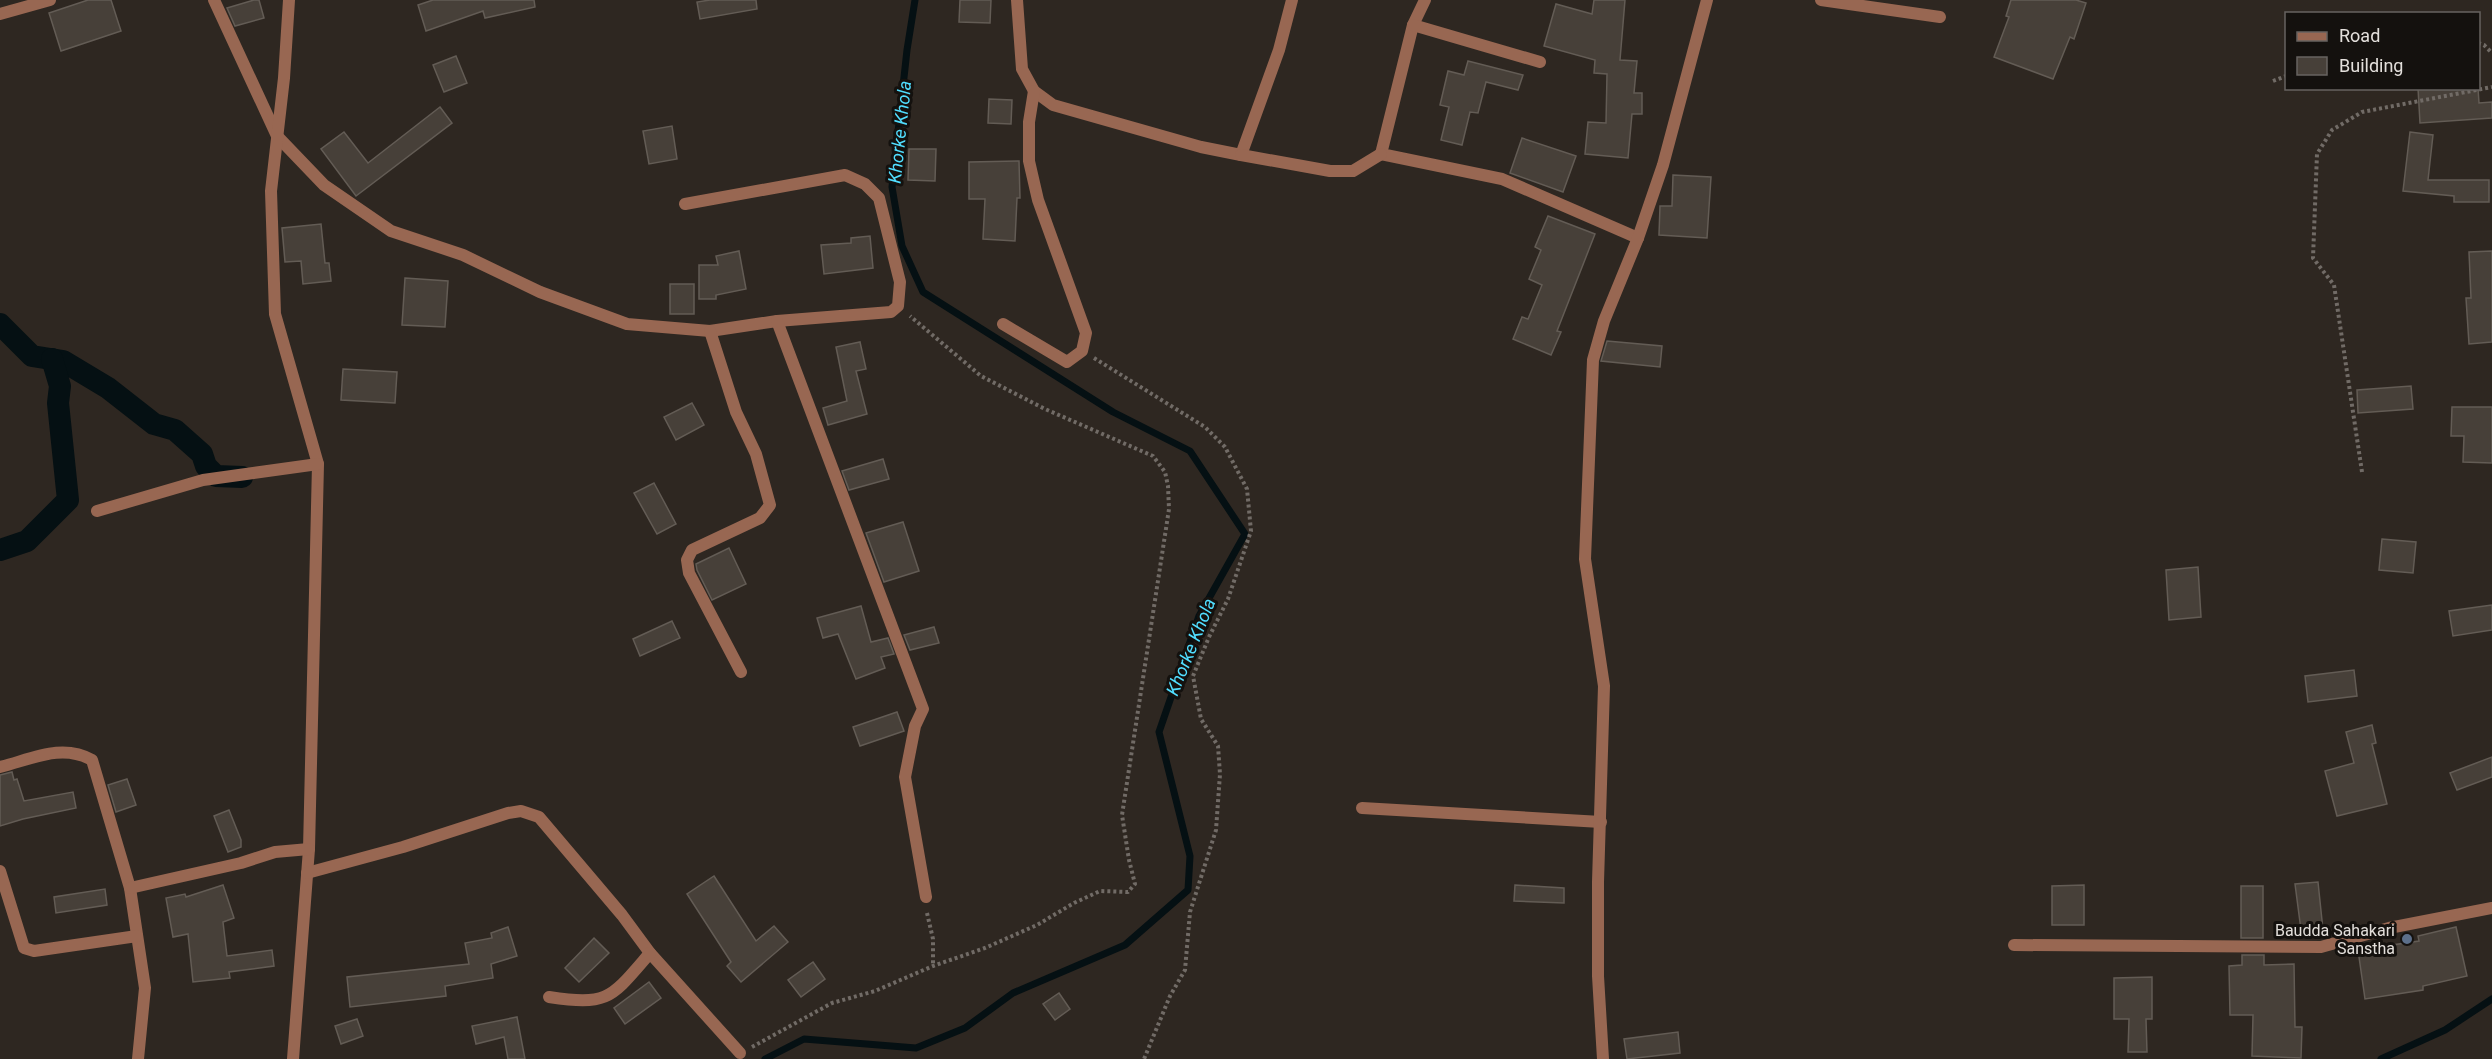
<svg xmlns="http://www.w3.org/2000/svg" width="2492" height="1059" viewBox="0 0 2492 1059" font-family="Roboto,sans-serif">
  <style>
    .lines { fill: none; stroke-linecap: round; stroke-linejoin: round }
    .stream { stroke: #051013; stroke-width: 7 }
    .canal { stroke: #051013; stroke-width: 22 }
    .building { fill: #474039; stroke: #635c55; stroke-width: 1.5 }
    .path { stroke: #716b66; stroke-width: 4; stroke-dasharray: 3 3; stroke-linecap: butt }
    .minor { stroke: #986752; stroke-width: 12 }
    .service-dot { fill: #5c6f8a; stroke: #14110e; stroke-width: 2 }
    .labels { text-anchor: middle; stroke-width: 6; stroke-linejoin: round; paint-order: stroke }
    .poi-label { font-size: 16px; fill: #e3dfdb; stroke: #14110e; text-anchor: end }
    .water-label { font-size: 18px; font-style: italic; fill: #51deff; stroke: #14110e }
  </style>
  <rect width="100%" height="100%" fill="#2e2721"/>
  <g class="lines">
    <g class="stream">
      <polyline points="765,1059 804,1039 916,1048 965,1028 1013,993 1125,945 1188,890 1190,856 1159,732 1199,616 1245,534 1190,451 1113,412 923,292 902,246 892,187 907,50 915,0"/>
      <polyline points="2381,1059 2445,1030 2492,999"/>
    </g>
    <g class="canal">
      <polyline points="0,324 32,356 63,361 108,388 154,424 175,430 202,454 206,466 216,476 242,477"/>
      <polyline points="0,550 27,541 68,500 58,403 60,386 52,359"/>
    </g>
  </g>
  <g class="building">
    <polygon points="88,0 111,0 121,31 61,51 49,13"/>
    <polygon points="254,0 259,0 264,18 235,26 227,8"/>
    <polygon points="433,0 534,0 535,7 485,18 483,11 426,31 418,5"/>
    <polygon points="710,0 756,0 757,9 700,19 697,2"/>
    <polygon points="960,0 991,0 990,23 959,22"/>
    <polygon points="1594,0 1625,0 1620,60 1637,61 1634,93 1642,93 1642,114 1632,114 1628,158 1585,154 1588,122 1606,123 1607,74 1594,73 1595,60 1544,46 1556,4 1592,14"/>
    <polygon points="2011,0 2076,0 2086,3 2074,39 2070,37 2053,79 1994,57 2009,17 2006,16"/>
    <polygon points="456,56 467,83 444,92 433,65"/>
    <polygon points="1468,61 1523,75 1518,90 1486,82 1478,113 1470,112 1462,145 1441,140 1449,107 1440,105 1448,71 1464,75"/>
    <polygon points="2418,88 2478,88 2479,103 2492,102 2492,118 2420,123"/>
    <polygon points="989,99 1012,100 1011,124 988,123"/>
    <polygon points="440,107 452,123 356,196 321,149 344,132 368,163"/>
    <polygon points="672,126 677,159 649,164 643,131"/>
    <polygon points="2410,132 2433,135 2428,180 2489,180 2489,202 2454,202 2454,196 2403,191"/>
    <polygon points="1522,138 1576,156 1563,192 1510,173"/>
    <polygon points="909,149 936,149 935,181 908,180"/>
    <polygon points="1019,161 1020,198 1017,198 1015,241 983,239 985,199 969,199 969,162"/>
    <polygon points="1673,175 1711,177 1707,238 1659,235 1660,206 1672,206"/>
    <polygon points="1548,216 1595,234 1557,331 1561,332 1551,355 1513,339 1522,317 1528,319 1542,285 1529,279 1541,250 1535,247"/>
    <polygon points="321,224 325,263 329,263 331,281 303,284 301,261 285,262 282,228"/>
    <polygon points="870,236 873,268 824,274 821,245 851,243 851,238"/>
    <polygon points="739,251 746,289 716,295 716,299 699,299 699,265 718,265 716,256"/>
    <polygon points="2492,251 2492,342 2469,344 2466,298 2471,298 2469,252"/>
    <polygon points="405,278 448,281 445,327 402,325"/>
    <rect x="670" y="284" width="24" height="30"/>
    <polygon points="1607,341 1662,346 1660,367 1601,361"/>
    <polygon points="860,342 866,369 856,371 867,414 828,425 823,408 847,401 836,347"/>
    <polygon points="343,369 397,372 395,403 341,400"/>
    <polygon points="2411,386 2413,409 2358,413 2357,390"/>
    <polygon points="692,403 704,425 676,440 664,417"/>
    <polygon points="2452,407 2492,407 2492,463 2463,462 2464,436 2451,436"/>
    <polygon points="883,459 889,479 849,490 842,471"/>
    <polygon points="654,483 676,524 657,534 634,493"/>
    <polygon points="903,522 919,571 884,582 866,533"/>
    <polygon points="2382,539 2416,542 2413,573 2379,570"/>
    <polygon points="729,548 746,584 712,600 697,570 696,564"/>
    <polygon points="2198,567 2201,617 2169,620 2166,570"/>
    <polygon points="2492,605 2492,630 2453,636 2449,611"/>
    <polygon points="861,606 871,642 888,638 894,654 881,657 885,668 856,679 838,634 823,638 817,618"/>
    <polygon points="672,621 680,638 640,656 633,639"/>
    <polygon points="934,627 939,643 910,650 904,635"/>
    <polygon points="2354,670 2357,696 2308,702 2305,676"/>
    <polygon points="897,712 904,731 860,746 853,727"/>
    <polygon points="2372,725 2376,743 2372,744 2387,804 2337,816 2325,771 2354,763 2346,732"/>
    <polygon points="2492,757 2492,777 2457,790 2450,773"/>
    <polygon points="12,772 14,780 17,779 24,801 73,792 76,808 23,819 0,826 0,775"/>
    <polygon points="127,779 136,805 116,812 108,785"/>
    <polygon points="229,810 241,840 241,847 228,852 214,816"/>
    <polygon points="714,876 756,941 774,926 788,942 741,982 727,966 731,962 687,894"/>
    <polygon points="2318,882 2323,930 2301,930 2295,884"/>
    <polygon points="223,885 234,918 223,922 227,956 272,950 274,966 229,972 230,978 193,982 188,934 173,937 166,898 185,894 186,897"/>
    <polygon points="1515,885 1564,888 1564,903 1514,901"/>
    <polygon points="2084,885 2084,925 2052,925 2052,886"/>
    <rect x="2241" y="886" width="22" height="52"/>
    <polygon points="105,889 107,905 56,913 54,897"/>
    <polygon points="508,927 517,956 491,964 493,978 445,986 446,996 350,1007 347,977 469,964 465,943 492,938 491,933"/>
    <polygon points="2456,927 2467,976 2423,986 2423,990 2365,999 2358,950 2419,941 2418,936"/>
    <polygon points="594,938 609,953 579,982 565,968"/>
    <polygon points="2242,955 2264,955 2264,965 2294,964 2295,1027 2302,1027 2301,1058 2252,1056 2253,1015 2230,1015 2229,966 2242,965"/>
    <polygon points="813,962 825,979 801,997 788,980"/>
    <polygon points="2152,977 2152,1019 2146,1019 2147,1052 2128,1052 2129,1019 2114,1019 2114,978"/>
    <polygon points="649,982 661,998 625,1024 614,1008"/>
    <polygon points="1059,993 1070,1009 1055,1020 1043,1004"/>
    <polygon points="517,1017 525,1059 508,1059 504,1037 476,1044 472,1026"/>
    <polygon points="357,1019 363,1036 341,1044 335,1026"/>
    <polygon points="1678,1032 1680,1053 1627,1059 1624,1039"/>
  </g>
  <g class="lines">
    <g class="path">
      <polyline points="2478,43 2484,45 2492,53"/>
      <polyline points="2273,81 2286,76"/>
      <polyline points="1094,358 1205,427 1225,447 1247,489 1251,531 1228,599 1209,637 1193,676 1201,719 1218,746 1220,774 1216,830 1190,912 1185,970 1170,996 1144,1059"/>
      <polyline points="2362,472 2334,285 2313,258 2317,154 2332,130 2362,112 2492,87"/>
      <polyline points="927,913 933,939 933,966"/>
      <polyline points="752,1047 832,1003 875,991 933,966 985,948 1037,925 1074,903 1100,891 1128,892 1135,884 1129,860 1122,815 1169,509 1168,486 1165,472 1153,456 1045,409 981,376 910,316"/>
    </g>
    <g class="minor">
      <polyline points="214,0 277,136 324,185 391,231 463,255 540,292 627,324 710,331 777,321 891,312 898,306 900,282 879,198 865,184 845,175 685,204"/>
      <polyline points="289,0 284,78 271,191 275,314 318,464 309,849 293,1059"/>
      <polyline points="1017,0 1022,69 1034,91 1053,105 1201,147 1241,155 1279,50 1292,0"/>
      <polyline points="1425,0 1413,25 1381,154 1502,179 1638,238"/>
      <polyline points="1821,0 1940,17"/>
      <polyline points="0,14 50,0"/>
      <polyline points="1413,25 1540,62"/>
      <polyline points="1241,155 1330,171 1353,171 1381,154"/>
      <polyline points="777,321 923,709 915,726 905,777 926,897"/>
      <polyline points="1003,324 1067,362 1082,351 1086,333 1038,200 1029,161 1029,122 1034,91"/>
      <polyline points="710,331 736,412 756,454 770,505 760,518 692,550 687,560 689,573 741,672"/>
      <polyline points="97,511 203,480 318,464"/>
      <path d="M0,767C32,759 62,743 92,760L130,888L145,988L138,1059"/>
      <polyline points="1362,808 1601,822"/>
      <polyline points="0,871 24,948 34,951 137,936"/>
      <polyline points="307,873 403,847 508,813 521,811 539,817 622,915 650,953 740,1053"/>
      <polyline points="130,888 241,863 275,852 309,849"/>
      <polyline points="2014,945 2321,947 2389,928 2492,908"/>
      <path d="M549,997C609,1006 611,998 650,953"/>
      <polyline points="1603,1059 1598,976 1598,882 1604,686 1585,559 1593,360 1604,321 1638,238 1663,165 1707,0"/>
    </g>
  </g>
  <circle class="service-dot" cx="2407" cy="939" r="6"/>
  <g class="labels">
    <g class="poi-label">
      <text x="2395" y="936">Baudda Sahakari<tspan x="2395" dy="18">Sanstha</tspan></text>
    </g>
    <g class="water-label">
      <text transform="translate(900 132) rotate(-84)" y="6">Khorke Khola</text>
      <text transform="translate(1191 647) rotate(-68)" y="6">Khorke Khola</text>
    </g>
  </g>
  <rect x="2285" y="12" width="195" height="78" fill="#14110e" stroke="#676360" stroke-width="1.5"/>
  <rect x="2297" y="32" width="30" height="9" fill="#986752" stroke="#676360" stroke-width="1.5"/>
  <text x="2339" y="42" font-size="18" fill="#e3dfdb">Road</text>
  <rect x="2297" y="57" width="30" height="18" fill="#474039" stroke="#676360" stroke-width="1.5"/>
  <text x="2339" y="72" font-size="18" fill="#e3dfdb">Building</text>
</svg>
